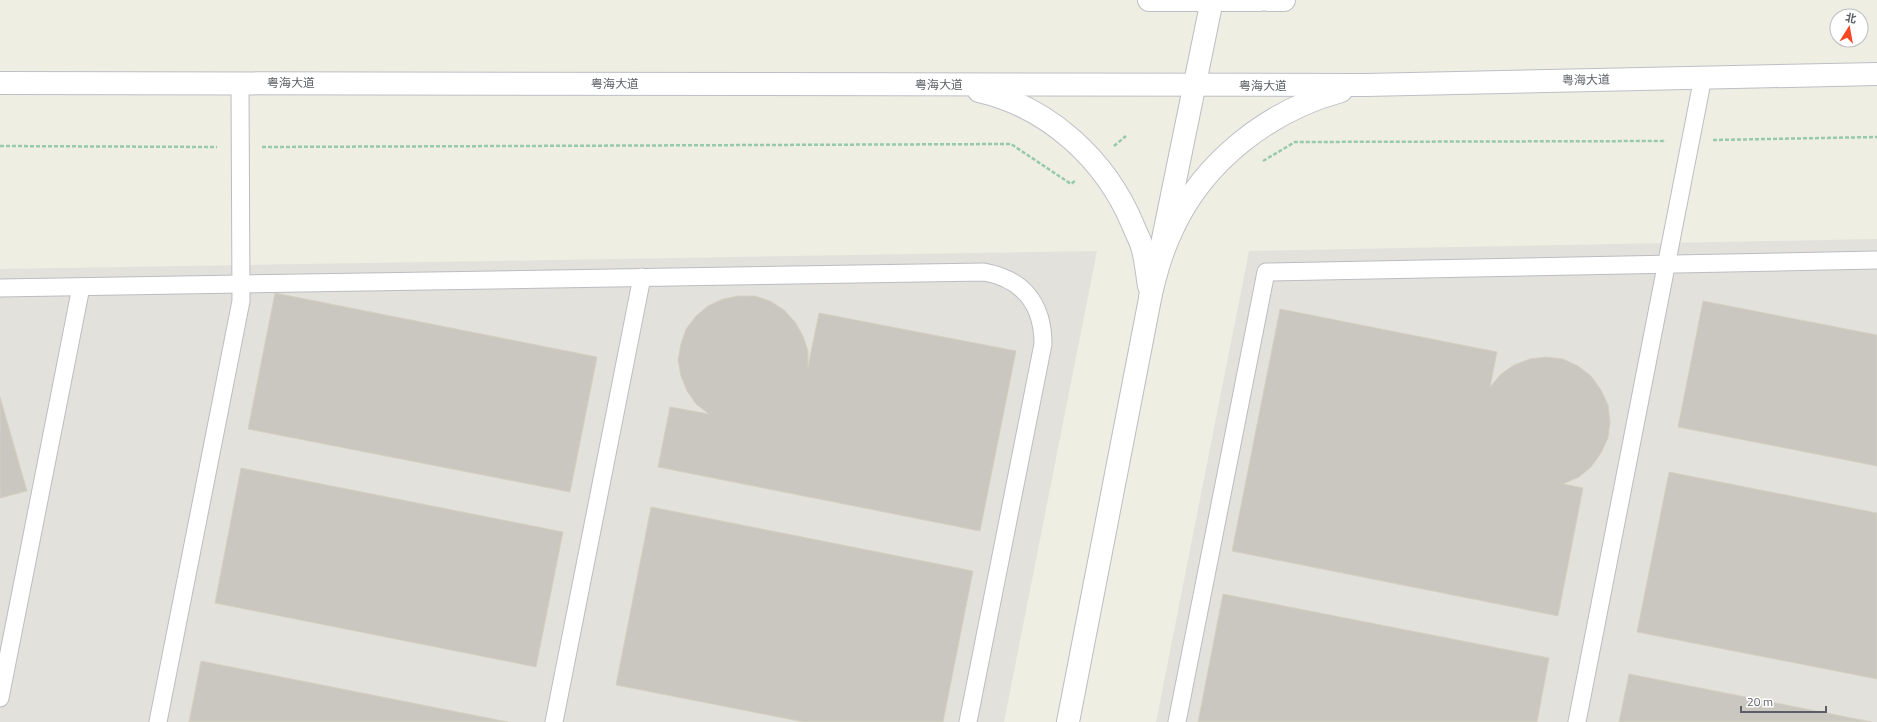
<svg xmlns="http://www.w3.org/2000/svg" width="1877" height="722" viewBox="0 0 1877 722" font-family="'Titillium Web','Noto Sans SC',sans-serif">
  <style>
    .industrial { fill: #e3e1db }
    .building { fill: #cac7c0; stroke: #d4d0c1 }
    .lines { fill: none; stroke-linecap: round; stroke-linejoin: round }
    .service-casing { stroke: #bbbdc3; stroke-width: 19 }
    .minor-casing { stroke: #bbbdc3; stroke-width: 24 }
    .secondary-casing { stroke: #bcbfc6; stroke-width: 24 }
    .path { stroke: #96caaa; stroke-width: 2.5; stroke-dasharray: 4 2; stroke-linecap: butt }
    .service { stroke: #fff; stroke-width: 17 }
    .minor { stroke: #fff; stroke-width: 22 }
    .secondary { stroke: #fff; stroke-width: 22 }
    .labels { text-anchor: middle; stroke-width: 3.5; stroke-linejoin: round; paint-order: stroke }
    .street-label { font-size: 12px; fill: #5b5f65; stroke: #fff }
  </style>
  <rect width="100%" height="100%" fill="#efeee3"/>
  <g class="industrial">
    <polygon points="1877,239 1877,722 1156,722 1249,251"/>
    <polygon points="1097,251 1004,722 0,722 0,269"/>
  </g>
  <g class="building">
    <polygon points="275,293 597,357 570,492 248,429"/>
    <polygon points="738,296 755,296 770,301 784,310 795,322 803,336 808,351 808,367 819,313 1016,351 980,531 658,467 670,407 709,414 696,404 687,391 681,376 678,360 681,344 686,329 696,316 708,306 723,299"/>
    <polygon points="1703,301 1877,335 1877,466 1678,427"/>
    <polygon points="1280,309 1497,352 1490,387 1501,374 1514,365 1530,359 1546,357 1563,359 1578,366 1591,376 1601,390 1608,405 1610,422 1608,438 1601,453 1591,467 1579,477 1563,484 1583,488 1558,616 1232,551"/>
    <polygon points="0,397 27,491 0,498"/>
    <polygon points="241,468 563,532 536,667 215,603"/>
    <polygon points="1669,472 1877,513 1877,679 1637,632"/>
    <polygon points="651,507 973,571 943,722 804,722 616,685"/>
    <polygon points="1223,594 1549,658 1537,722 1198,722"/>
    <polygon points="201,661 508,722 189,722"/>
    <polygon points="1629,674 1872,722 1619,722"/>
  </g>
  <g class="lines">
    <g class="service-casing">
      <g id="service">
        <path d="M0,288L984,272C1023,279 1043,304 1043,344L968,722"/>
        <polyline points="0,698 81,287"/>
        <polyline points="158,722 241,301 240,83"/>
        <polyline points="554,722 642,277"/>
        <polyline points="1177,722 1266,272 1877,260"/>
        <polyline points="1577,722 1703,77"/>
      </g>
    </g>
    <g class="minor-casing">
      <g id="minor">
        <polyline points="1162,244 1212,0"/>
        <polyline points="1068,722 1154,278"/>
      </g>
    </g>
    <g class="secondary-casing">
      <g id="secondary">
        <polyline points="1149,0 1260,0"/>
        <polyline points="1268,0 1284,0"/>
        <polyline points="0,83 1365,85 1877,74"/>
        <path d="M979,91C1049,107 1106,160 1133,225C1136,233 1141,241 1143,250C1146,262 1147,274 1149,286"/>
        <path d="M1150,297C1156,273 1162,250 1173,228C1204,161 1270,110 1341,91"/>
      </g>
    </g>
    <g class="path">
      <polyline points="1713,140 1877,137"/>
      <polyline points="0,146 217,147"/>
      <polyline points="1114,146 1126,136"/>
      <polyline points="262,147 1011,144 1071,184 1076,180"/>
      <polyline points="1263,161 1295,142 1666,141"/>
    </g>
    <use href="#service" class="service"/>
    <use href="#minor" class="minor"/>
    <use href="#secondary" class="secondary"/>
  </g>
  <g class="labels">
    <g class="street-label">
      <text transform="translate(1586 80) rotate(-1)" y="4">粤海大道</text>
      <text x="291" y="87">粤海大道</text>
      <text x="615" y="88">粤海大道</text>
      <text x="939" y="89">粤海大道</text>
      <text x="1263" y="90">粤海大道</text>
    </g>
  </g>
  <g transform="translate(1849 28) rotate(11)"><circle r="19" fill="#ffffff" stroke="#bdbfc1"/>
  <path d="M0-3L7 15L0 10L-7 15Z" fill="#f64623"/>
  <text y="-6" font-size="11" font-weight="bold" text-anchor="middle" fill="#5b5f65">北</text>
  </g>
  <path d="M1741 706v6h85v-6" fill="none" stroke="#5b5f65" stroke-width="2"/>
  <text x="1747" y="706" font-size="12" fill="#5b5f65" stroke="#ffffff" stroke-width="3" paint-order="stroke">20 m</text>
</svg>
